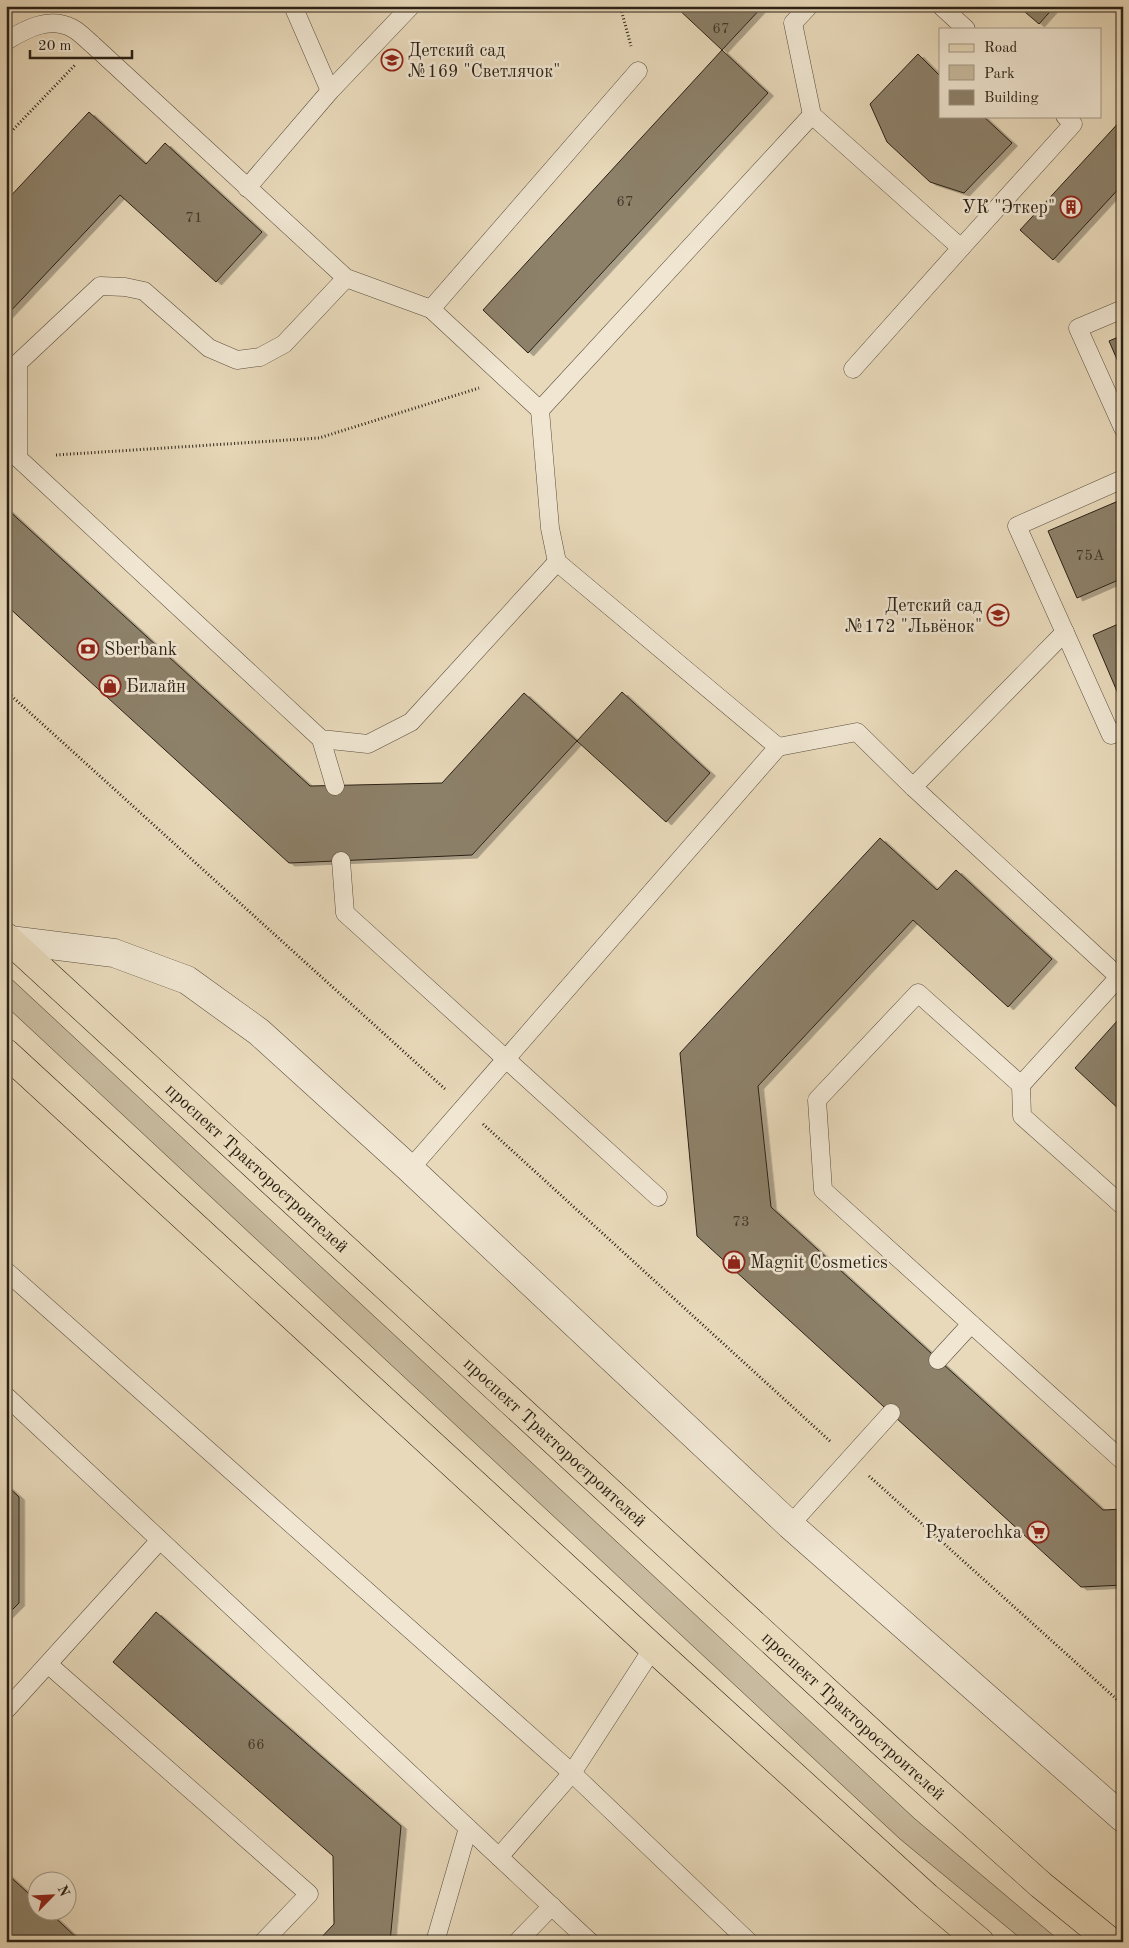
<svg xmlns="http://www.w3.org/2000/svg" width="1129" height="1948" viewBox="0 0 1129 1948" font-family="'Old Standard TT',serif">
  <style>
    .green { fill: #c8ba9e; stroke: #796e5a }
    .building { fill: #8d816b; stroke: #2a2115; filter: url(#shadow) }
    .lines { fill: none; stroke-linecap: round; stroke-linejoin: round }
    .service-casing { stroke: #5a4f3e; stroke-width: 19 }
    .minor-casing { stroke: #5a4f3e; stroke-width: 29 }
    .primary-casing { stroke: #2a2115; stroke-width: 29 }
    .path { stroke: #2a2115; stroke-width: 3; stroke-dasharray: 1 2.5; stroke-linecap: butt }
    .service { stroke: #f0e6d2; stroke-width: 18 }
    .minor { stroke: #f0e6d2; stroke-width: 28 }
    .primary { stroke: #e8d9ba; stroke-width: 28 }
    .labels { text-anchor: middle; stroke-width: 5; stroke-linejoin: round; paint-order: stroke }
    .number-label { font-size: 15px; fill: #43392a }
    .poi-label { font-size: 18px; fill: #2a2115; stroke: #f0e6d2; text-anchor: start }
    .street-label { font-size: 18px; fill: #2a2115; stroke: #f0e6d2 }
  </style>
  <defs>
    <filter id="shadow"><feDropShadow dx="5.5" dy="3" stdDeviation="0" flood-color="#0004"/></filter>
  </defs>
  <rect width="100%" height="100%" fill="#e8d9ba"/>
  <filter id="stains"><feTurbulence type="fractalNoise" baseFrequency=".004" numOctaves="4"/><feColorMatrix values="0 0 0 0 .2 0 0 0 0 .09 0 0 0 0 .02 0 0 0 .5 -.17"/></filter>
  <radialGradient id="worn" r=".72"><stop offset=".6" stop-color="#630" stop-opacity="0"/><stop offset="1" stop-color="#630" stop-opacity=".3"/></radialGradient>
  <polygon class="green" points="6,974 915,1819 1061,1942 1025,1942 900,1839 6,1006"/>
  <g class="building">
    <polygon points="675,6 763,6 722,50"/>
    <polygon points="1018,6 1055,6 1039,24"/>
    <polygon points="722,50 768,93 528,353 483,310"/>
    <polygon points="918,54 940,76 940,116 983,116 1012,143 964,193 930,182 887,142 870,104"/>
    <polygon points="89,112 146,164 165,143 262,232 216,282 120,195 6,316 6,201"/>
    <polygon points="1123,118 1123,184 1053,260 1020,230"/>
    <polygon points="1123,335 1123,373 1109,341"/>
    <polygon points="1123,499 1123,578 1077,598 1048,531"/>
    <polygon points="6,508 310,786 442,783 524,693 577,741 472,855 289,863 6,605"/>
    <polygon points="1123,622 1123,703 1122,703 1093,635"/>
    <polygon points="622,692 710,773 666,822 577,741"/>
    <polygon points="880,838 937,890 956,870 1052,959 1008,1007 913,920 758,1086 771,1207 1103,1510 1123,1509 1123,1585 1081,1587 697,1236 680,1053"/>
    <polygon points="1118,1020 1123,1024 1123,1113 1075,1068"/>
    <polygon points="6,1485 19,1497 19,1603 6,1616"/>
    <polygon points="156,1612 401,1826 390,1942 317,1942 334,1924 333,1856 113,1662"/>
    <polygon points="6,1873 38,1902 38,1910 47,1910 81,1942 6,1942"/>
  </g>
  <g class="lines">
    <g class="service-casing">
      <g id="service">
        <polyline points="293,6 330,91"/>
        <polyline points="809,6 793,23 812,115 961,248 1073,124 1065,116"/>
        <polyline points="941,6 966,29"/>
        <path d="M6,41C26,29 49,16 72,28C80,32 87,40 93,45L346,278L431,309"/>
        <polyline points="638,71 431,309 540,410 812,115"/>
        <polyline points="247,188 330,91 411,6"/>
        <polyline points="346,278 284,344 260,357 237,360 209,348 144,291 125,287 100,286 18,363 18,458 321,739 368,744 411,722 557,562"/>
        <polyline points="1123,309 1078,328 1123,428"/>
        <polyline points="853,369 961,248"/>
        <polyline points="1123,479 1017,526 1111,735 1123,730"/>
        <polyline points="321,739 335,786"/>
        <polyline points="778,747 857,732 913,787 1119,977 1123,978"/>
        <polyline points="913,787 1065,632"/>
        <polyline points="341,861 345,913 658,1197"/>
        <polyline points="1119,977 1021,1085 1022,1116 1123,1206"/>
        <polyline points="1021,1085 918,993 817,1100 823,1190 1123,1461"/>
        <polyline points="410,1169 778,747 557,562 550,528 540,410"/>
        <polyline points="6,1271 572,1773 749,1942"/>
        <polyline points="938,1360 971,1324"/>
        <polyline points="6,1396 590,1942"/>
        <polyline points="790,1525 891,1413"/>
        <polyline points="49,1665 309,1894 263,1942"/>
        <polyline points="6,1710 160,1540"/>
        <polyline points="499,1857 572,1773 653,1648"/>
        <polyline points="435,1942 468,1828"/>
        <polyline points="517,1942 552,1906"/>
      </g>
    </g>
    <g class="minor-casing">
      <polyline id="minor" points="10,940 114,953 187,980 259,1032 410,1169 790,1525 1123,1818"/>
    </g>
    <g class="primary-casing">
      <g id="primary">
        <path id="s1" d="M6,937L887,1747L1041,1885L1111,1942"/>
        <polyline points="6,1053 653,1648 927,1897 980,1942"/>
      </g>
    </g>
    <g class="path">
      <polyline points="624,6 621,9 631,46"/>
      <polyline points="6,137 75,65"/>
      <polyline points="56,455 319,438 479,388"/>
      <polyline points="6,691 445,1089"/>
      <polyline points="483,1124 831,1442"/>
      <polyline points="869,1476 1123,1705"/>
    </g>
    <use href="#service" class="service"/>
    <use href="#minor" class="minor"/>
    <use href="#primary" class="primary"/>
  </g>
  <defs>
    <g id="school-ring" transform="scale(1.125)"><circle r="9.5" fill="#f0e6d2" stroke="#8f2418" stroke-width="1.5"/><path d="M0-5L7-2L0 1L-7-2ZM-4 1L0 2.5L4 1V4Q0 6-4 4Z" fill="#8f2418"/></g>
    <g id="building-ring" transform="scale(1.125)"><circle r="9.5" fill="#f0e6d2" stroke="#8f2418" stroke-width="1.5"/><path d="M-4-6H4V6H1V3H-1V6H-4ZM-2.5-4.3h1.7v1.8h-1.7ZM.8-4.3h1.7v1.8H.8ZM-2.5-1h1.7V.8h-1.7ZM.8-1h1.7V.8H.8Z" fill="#8f2418"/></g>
    <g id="bank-ring" transform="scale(1.125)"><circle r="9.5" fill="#f0e6d2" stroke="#8f2418" stroke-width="1.5"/><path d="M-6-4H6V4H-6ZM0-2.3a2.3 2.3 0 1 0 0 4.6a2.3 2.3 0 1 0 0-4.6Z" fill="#8f2418"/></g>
    <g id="shop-ring" transform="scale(1.125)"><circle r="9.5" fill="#f0e6d2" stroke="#8f2418" stroke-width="1.5"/><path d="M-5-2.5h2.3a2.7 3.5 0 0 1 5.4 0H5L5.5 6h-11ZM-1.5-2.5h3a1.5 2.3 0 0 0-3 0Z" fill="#8f2418"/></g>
    <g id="supermarket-ring" transform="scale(1.125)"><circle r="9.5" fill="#f0e6d2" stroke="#8f2418" stroke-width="1.5"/><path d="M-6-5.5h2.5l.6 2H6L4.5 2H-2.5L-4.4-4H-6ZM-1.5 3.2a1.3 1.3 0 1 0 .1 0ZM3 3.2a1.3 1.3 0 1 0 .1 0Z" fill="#8f2418"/></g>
  </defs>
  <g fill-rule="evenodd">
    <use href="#school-ring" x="392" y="60"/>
    <use href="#building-ring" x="1071" y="207"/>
    <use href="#school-ring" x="998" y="615"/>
    <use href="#bank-ring" x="88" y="649"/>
    <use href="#shop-ring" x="110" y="686"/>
    <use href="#shop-ring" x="734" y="1262"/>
    <use href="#supermarket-ring" x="1038" y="1532"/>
  </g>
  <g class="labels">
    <g class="number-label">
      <text x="721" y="33">67</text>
      <text x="625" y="206">67</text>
      <text x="194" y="222">71</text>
      <text x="1090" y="560">75А</text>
      <text x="741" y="1226">73</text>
      <text x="256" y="1749">66</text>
    </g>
    <g class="poi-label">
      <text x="408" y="56">Детский сад<tspan x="408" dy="21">№169 "Светлячок"</tspan></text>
      <text x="1055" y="213" text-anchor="end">УК "Эткер"</text>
      <text x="982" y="611" text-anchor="end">Детский сад<tspan x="982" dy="21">№172 "Львёнок"</tspan></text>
      <text x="104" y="655">Sberbank</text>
      <text x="126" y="692">Билайн</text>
      <text x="750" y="1268">Magnit Cosmetics</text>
      <text x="1022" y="1538" text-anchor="end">Pyaterochka</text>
    </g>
    <g class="street-label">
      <text dy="6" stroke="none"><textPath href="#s1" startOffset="341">проспект Тракторостроителей</textPath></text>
      <text dy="6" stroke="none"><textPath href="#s1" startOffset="746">проспект Тракторостроителей</textPath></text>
      <text dy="6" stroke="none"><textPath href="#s1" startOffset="1151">проспект Тракторостроителей</textPath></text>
    </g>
  </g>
  <rect width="1129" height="1948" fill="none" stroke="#e8d9ba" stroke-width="25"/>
  <rect x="8" y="8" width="1114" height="1933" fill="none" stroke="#2a2115" stroke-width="2.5"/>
  <rect x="12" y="12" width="1104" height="1923" fill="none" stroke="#2a2115"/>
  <rect x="939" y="28" width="162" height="90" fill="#f0e6d2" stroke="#a19786"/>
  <rect x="949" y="44" width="25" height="8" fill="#e8d9ba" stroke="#a19786"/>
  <text x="984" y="52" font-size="15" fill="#2a2115">Road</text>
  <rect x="949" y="65" width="25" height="15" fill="#c8ba9e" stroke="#a19786"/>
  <text x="984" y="78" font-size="15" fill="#2a2115">Park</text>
  <rect x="949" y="90" width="25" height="15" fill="#8d816b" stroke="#a19786"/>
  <text x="984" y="102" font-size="15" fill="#2a2115">Building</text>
  <g transform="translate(52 1896) rotate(66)"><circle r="24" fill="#f0e6d2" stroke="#a19786"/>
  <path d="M0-4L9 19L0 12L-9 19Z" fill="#8f2418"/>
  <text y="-8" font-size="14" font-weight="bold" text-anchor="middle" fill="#2a2115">N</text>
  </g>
  <path d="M30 50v8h102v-8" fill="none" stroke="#2a2115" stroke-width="2.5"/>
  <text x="38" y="50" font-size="15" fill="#2a2115" stroke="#f0e6d2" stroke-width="4" paint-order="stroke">20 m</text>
  <rect width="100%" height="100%" filter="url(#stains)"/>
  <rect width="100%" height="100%" fill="url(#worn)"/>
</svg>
